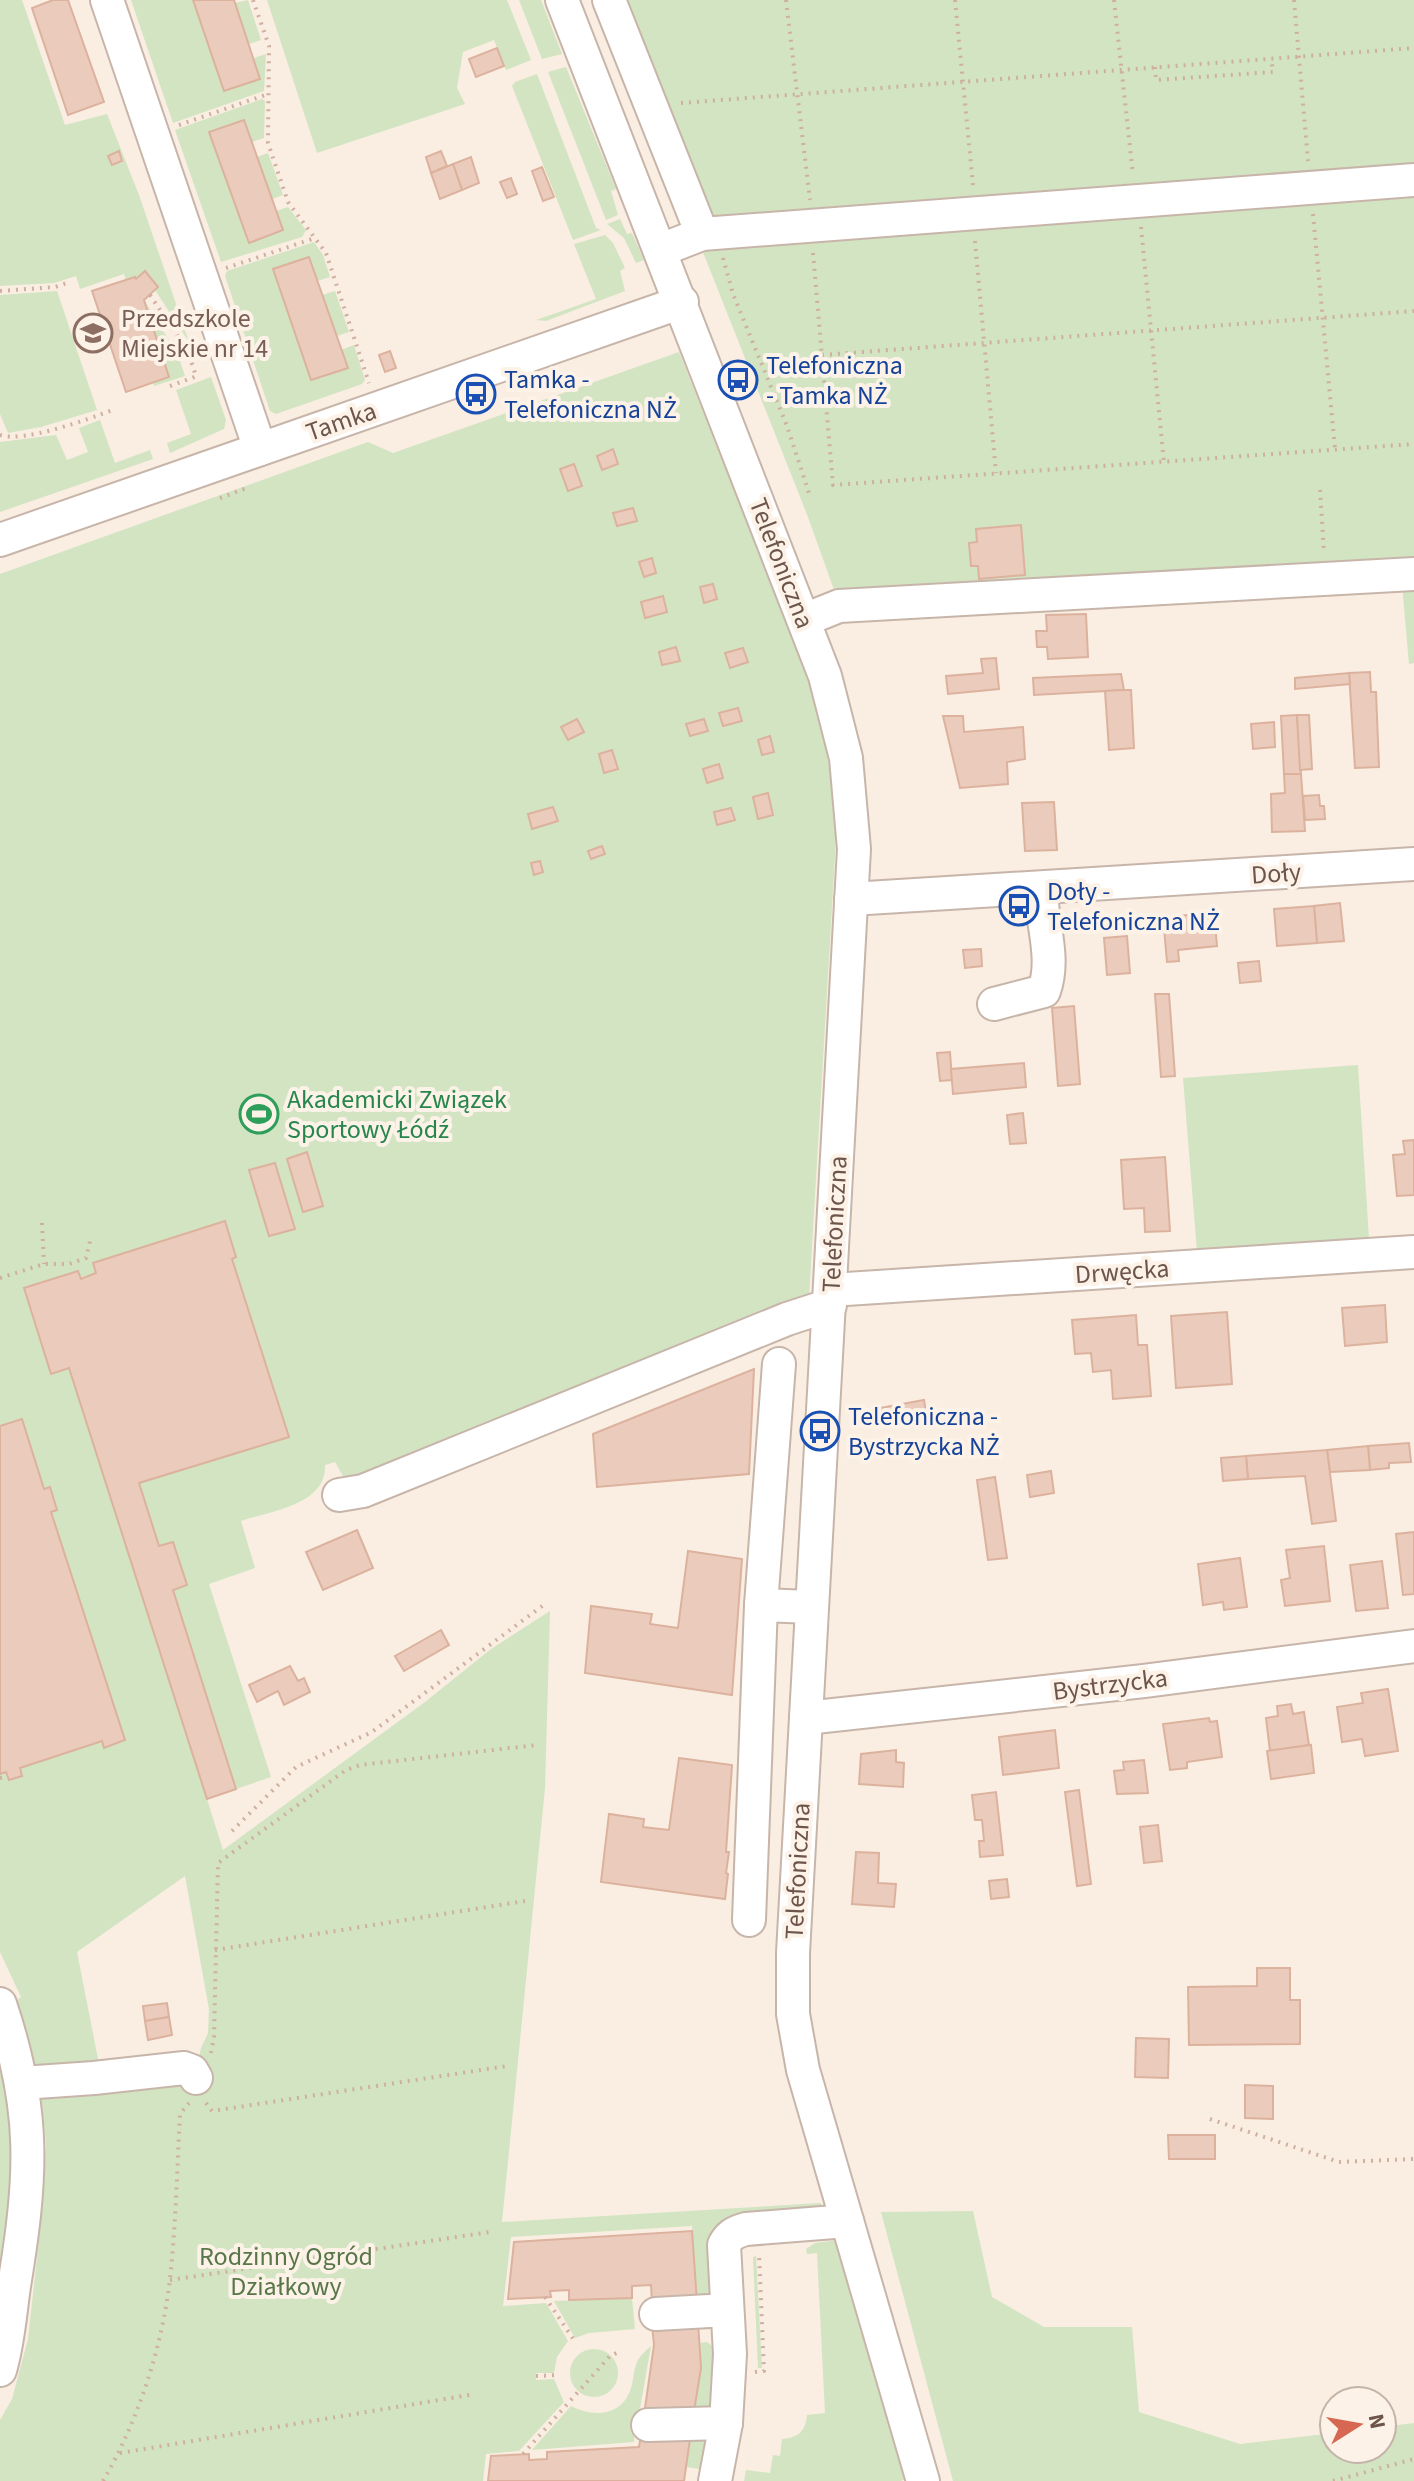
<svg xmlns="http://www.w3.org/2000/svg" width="1414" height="2481" viewBox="0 0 1414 2481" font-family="'Source Sans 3',sans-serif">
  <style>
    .green { fill: #d2e4c2 }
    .building { fill: #ebccbc; stroke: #dcb29e; stroke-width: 2 }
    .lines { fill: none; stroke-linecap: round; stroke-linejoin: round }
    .minor-casing { stroke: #c8b5aa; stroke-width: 36 }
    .path { stroke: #cfafa0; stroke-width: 4; stroke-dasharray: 2 6; stroke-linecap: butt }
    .minor { stroke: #fff; stroke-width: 32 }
    .labels { text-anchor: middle; stroke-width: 8; stroke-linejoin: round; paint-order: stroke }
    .education-label { font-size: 26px; fill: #785e54; stroke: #fcf2e7; text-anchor: start }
    .transit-label { font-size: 26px; fill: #164399; stroke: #fcf2e7; text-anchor: start }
    .street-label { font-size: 26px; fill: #6d554b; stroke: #fcf2e7 }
    .leisure-label { font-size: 26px; fill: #27864d; stroke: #fcf2e7; text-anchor: start }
    .park-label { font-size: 26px; fill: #587748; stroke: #fcf2e7 }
  </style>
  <rect width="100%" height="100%" fill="#f9eee1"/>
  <g class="green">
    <polygon points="0,0 22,0 65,125 107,114 139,195 189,342 155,290 157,287 145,271 136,279 135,277 126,280 124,274 80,289 76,276 54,283 0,286"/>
    <polygon points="131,0 193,0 224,91 260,79 254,58 266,54 264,91 173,123"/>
    <polygon points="248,0 261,40 249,44 235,3"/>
    <polygon points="267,0 507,0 531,60 506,70 494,40 463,52 457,88 465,104 317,153"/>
    <polygon points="519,0 541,0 562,54 542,59"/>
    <polygon points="603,0 1414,0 1414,663 1409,664 1402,585 843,615 808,517"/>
    <polygon points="566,67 616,189 611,191 618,215 606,220 548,72"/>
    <polygon points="537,74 596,228 601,230 573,240 512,86 515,82"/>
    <polygon points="262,99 265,101 264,138 252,142 243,120 209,133 249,242 283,230 276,211 288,207 306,230 302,237 221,262 175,130"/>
    <polygon points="268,153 283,195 272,199 257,157"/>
    <polygon points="620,219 627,234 632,233 644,260 636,263 624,238 607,224"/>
    <polygon points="605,235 613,243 625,268 620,271 625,291 546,321 536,320 596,299 574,244"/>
    <polygon points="314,242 323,255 330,277 317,281 309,257 273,269 341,350 354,345 365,380 362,384 276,414 270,411 225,276 227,271"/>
    <polygon points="57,291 97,410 41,427 8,433 0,414 0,295"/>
    <polygon points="335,291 349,332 337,336 322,295"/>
    <polygon points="144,300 178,355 185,376 154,386 153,383 169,377"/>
    <path d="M679,352L800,655C821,716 834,775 836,839L809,1298L351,1480L343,1476L335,1462L325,1465C327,1505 270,1511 241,1521L255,1568L209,1584L271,1777L207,1799L223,1850L425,1702L491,1649L550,1611L545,1788L502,2222L821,2203V2211L739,2222L717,2297L697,2302L692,2226L511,2237L503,2306L546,2303L568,2341L557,2357L554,2373H536V2380L554,2379L564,2402L519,2451L486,2454L483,2481H0V2420L12,2399L28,2339L39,2240L46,2145L41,2093L193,2084L201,2048L208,2033L209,2009L185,1876L77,1952L99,2064L35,2070L16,2001L21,1997L0,1952V574L368,442L393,453Z"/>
    <polygon points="211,377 226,420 224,429 170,453 167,443 191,434 176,390"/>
    <polygon points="100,420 115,463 150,450 153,459 0,512 0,442 56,435 67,460 88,452 79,428"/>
    <polygon points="1358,1065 1369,1239 1197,1252 1183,1078"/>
    <polygon points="0,2040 17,2165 0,2305"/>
    <polygon points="973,2211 992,2297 1044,2327 1132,2327 1139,2412 1240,2444 1334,2433 1334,2449 1382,2449 1382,2427 1414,2423 1414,2481 953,2481 881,2212"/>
    <path d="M837,2240L911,2476L901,2481H744L746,2470L770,2473L773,2455L780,2456L782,2439C798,2438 806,2431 807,2415L825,2413L817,2253L807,2254L806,2249L815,2243Z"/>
    <polygon points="756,2256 762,2368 758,2368 753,2257"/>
    <polygon points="632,2298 635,2329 589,2333 575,2338 554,2301"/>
    <polygon points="707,2342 720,2353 712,2410 694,2411 699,2343"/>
    <path d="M651,2346L638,2420L635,2421L634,2442L532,2450L571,2406C592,2417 620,2417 630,2391C634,2381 633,2370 638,2360C641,2355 646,2350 651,2346Z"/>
    <circle cx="594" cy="2373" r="24"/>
    <polygon points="690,2436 708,2437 707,2470 686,2467"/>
  </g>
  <g class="building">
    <polygon points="53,0 68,0 104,102 68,115 32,8"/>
    <polygon points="193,0 234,0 260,79 224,91"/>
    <polygon points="497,48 504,66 476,77 469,59"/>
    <polygon points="244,120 283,230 249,243 209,132"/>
    <polygon points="119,151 122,161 112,165 108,156"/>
    <polygon points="441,151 447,166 431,173 426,157"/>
    <polygon points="471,157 479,183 462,190 453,164"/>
    <polygon points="453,164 462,190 440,199 431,173"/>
    <polygon points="542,167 554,197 543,201 532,171"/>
    <polygon points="511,178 517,194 507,198 500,182"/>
    <polygon points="309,257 348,368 311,380 273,269"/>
    <polygon points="145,271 158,287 144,300 169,377 126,392 92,291 135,277 136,279"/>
    <polygon points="390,351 396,368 385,372 379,355"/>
    <polygon points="594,406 597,414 581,419 578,411"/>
    <polygon points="613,449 618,464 602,470 597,456"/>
    <polygon points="574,464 582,486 568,491 560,469"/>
    <polygon points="633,508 637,521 617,526 613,513"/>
    <polygon points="1021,525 1025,575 979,579 978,566 971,566 969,543 977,542 976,529"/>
    <polygon points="652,558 656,573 644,577 639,562"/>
    <polygon points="713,584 717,599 704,603 700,587"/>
    <polygon points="663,596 667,612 645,618 641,602"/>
    <polygon points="1086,614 1088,657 1048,659 1047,647 1037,647 1036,631 1047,631 1046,615"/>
    <polygon points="676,647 680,661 662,665 659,652"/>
    <polygon points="743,648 748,662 730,668 725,653"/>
    <polygon points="996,658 999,689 948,694 946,676 983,673 981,659"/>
    <polygon points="1370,672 1371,692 1376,692 1379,767 1355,768 1349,673"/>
    <polygon points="1349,673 1350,684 1295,689 1295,678"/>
    <polygon points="1121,674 1124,690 1034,695 1033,678"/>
    <polygon points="1124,690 1131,690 1134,748 1109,750 1105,691"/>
    <polygon points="738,708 742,721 723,726 719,713"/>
    <polygon points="1297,715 1301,774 1284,774 1281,716"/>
    <polygon points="1297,715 1309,715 1312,769 1300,770"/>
    <polygon points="943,716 963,716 964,732 1023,727 1025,759 1007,762 1008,784 960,788"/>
    <polygon points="577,719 584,732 568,740 561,727"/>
    <polygon points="704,719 708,731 690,736 686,724"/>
    <polygon points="1274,722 1275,747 1253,749 1251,724"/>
    <polygon points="770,736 774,752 762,755 758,740"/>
    <polygon points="612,750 618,769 604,773 599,754"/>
    <polygon points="719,764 723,778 707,783 703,769"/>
    <polygon points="1284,774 1301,774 1305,831 1272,832 1271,794 1285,793"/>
    <polygon points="768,793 773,815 758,819 753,797"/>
    <polygon points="1319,795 1320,806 1324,806 1325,819 1305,820 1303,796"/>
    <polygon points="1054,802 1057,850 1025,851 1022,803"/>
    <polygon points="553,807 558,821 532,829 528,814"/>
    <polygon points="731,808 735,820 717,825 714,812"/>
    <polygon points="602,846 605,854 591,859 588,851"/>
    <polygon points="540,861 543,872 534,875 531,863"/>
    <polygon points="1340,903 1344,941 1317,943 1314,906"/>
    <polygon points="1314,906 1317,943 1277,946 1274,909"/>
    <polygon points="1214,913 1217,946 1178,950 1179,961 1167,962 1163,917"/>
    <polygon points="1127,936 1130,973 1107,975 1104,938"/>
    <polygon points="981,949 982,966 965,968 963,950"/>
    <polygon points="1259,961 1261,981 1240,983 1238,963"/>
    <polygon points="1155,994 1169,994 1175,1076 1161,1077"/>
    <polygon points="1074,1006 1080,1084 1058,1086 1052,1008"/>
    <polygon points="950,1052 952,1080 940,1081 937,1053"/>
    <polygon points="1024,1063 1026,1087 953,1094 951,1069"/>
    <polygon points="1023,1113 1026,1143 1010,1144 1007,1115"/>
    <polygon points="1414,1140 1414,1195 1397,1196 1393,1155 1405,1154 1403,1141"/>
    <polygon points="307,1152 323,1206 303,1212 287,1159"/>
    <polygon points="1165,1157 1170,1231 1145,1232 1144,1208 1124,1209 1121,1160"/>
    <polygon points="275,1163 295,1229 269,1236 249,1170"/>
    <polygon points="225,1221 236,1257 232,1259 289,1437 139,1483 159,1546 173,1542 187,1585 173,1590 236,1789 207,1799 69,1368 51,1374 24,1288 78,1271 81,1279 96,1273 93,1263"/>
    <polygon points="1385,1305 1387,1342 1345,1346 1342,1308"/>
    <polygon points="1227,1312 1232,1384 1176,1388 1171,1316"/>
    <polygon points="1136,1315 1138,1345 1147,1345 1151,1396 1113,1399 1111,1370 1093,1372 1091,1353 1075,1354 1072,1320"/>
    <polygon points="754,1369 749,1474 597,1487 593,1434"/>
    <polygon points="924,1400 927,1419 884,1427 880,1408"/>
    <polygon points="22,1419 44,1489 50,1487 57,1510 51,1512 125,1740 104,1748 102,1741 20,1768 22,1776 9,1780 6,1772 0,1774 0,1426"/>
    <polygon points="1409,1443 1411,1462 1389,1463 1389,1468 1370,1470 1368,1446"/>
    <polygon points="1368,1446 1370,1470 1330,1472 1327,1450"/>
    <polygon points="1327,1450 1336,1521 1312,1524 1305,1476 1248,1479 1246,1456"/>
    <polygon points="1246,1456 1248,1479 1223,1481 1221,1458"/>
    <polygon points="1051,1471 1054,1493 1030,1497 1027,1475"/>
    <polygon points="995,1477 1007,1558 988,1560 977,1480"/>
    <polygon points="357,1530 373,1568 323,1590 306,1552"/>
    <polygon points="1414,1532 1414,1594 1403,1595 1396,1534"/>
    <polygon points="1324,1546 1330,1601 1285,1606 1281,1580 1290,1578 1286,1550"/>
    <polygon points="688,1551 742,1559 732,1695 585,1673 591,1606 652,1614 650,1624 678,1628"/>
    <polygon points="1240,1558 1247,1607 1224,1610 1223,1602 1203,1605 1198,1564"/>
    <polygon points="1382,1561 1388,1608 1356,1611 1350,1565"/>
    <polygon points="441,1630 449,1645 404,1671 395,1656"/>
    <polygon points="290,1666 298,1681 304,1678 310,1692 284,1705 278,1691 257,1702 249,1685"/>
    <polygon points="1388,1689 1398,1751 1365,1756 1362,1739 1342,1742 1337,1707 1363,1703 1361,1693"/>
    <polygon points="1291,1704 1293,1714 1304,1712 1309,1745 1270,1751 1266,1718 1278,1716 1277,1706"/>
    <polygon points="1209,1718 1210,1722 1217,1721 1222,1757 1187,1762 1187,1768 1170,1770 1163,1724"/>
    <polygon points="1055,1730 1059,1768 1003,1775 999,1737"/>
    <polygon points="1311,1745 1314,1773 1271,1779 1267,1751"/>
    <polygon points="896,1750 896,1762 904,1763 903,1787 859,1784 861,1754"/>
    <polygon points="679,1758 732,1765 726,1852 729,1852 726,1873 728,1874 725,1899 601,1882 609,1814 644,1819 643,1827 669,1830"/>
    <polygon points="1144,1760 1148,1793 1117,1794 1114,1771 1124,1770 1123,1762"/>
    <polygon points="1079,1790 1091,1884 1077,1886 1065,1792"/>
    <polygon points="996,1792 1003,1855 980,1857 979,1841 984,1841 982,1820 975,1820 972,1795"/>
    <polygon points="1158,1825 1162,1861 1144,1863 1140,1827"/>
    <polygon points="856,1852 879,1853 878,1883 896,1884 894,1907 852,1904"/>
    <polygon points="1007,1879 1009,1897 991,1899 989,1881"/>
    <polygon points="1257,1968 1290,1968 1290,2000 1300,2000 1300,2044 1189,2045 1188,1987 1257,1986"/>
    <polygon points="167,2003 169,2017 145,2021 143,2006"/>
    <polygon points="169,2017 172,2035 148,2040 145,2021"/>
    <polygon points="1136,2038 1169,2039 1168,2078 1135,2077"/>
    <polygon points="1245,2085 1273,2086 1273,2119 1245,2118"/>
    <polygon points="1168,2135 1215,2135 1215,2159 1169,2159"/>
    <polygon points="692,2231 697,2302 652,2303 651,2285 632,2286 632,2298 569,2300 569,2290 550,2291 551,2297 508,2299 514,2242"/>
    <polygon points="698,2322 701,2368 694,2411 644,2415 654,2345 652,2324"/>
    <polygon points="691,2432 684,2481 488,2481 491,2456 529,2454 529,2460 547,2459 547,2452 639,2447 641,2435"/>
  </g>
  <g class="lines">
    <g class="minor-casing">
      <g id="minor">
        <polyline points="107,0 260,449"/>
        <polyline points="562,0 825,676 846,758 854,849 793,1953 793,2014 803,2070 923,2481"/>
        <polyline points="609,0 702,234"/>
        <polyline points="661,250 702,234 1414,180"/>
        <polyline points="0,540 682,302"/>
        <polyline points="804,620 839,606 1414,574"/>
        <polyline points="851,899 1414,864"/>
        <path d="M994,1004L1044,991C1056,957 1041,923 1041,888"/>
        <polyline points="831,1290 1414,1252"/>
        <polyline points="779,1364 761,1605 811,1607"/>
        <polyline points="339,1495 363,1491 787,1319 830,1305"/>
        <polyline points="806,1718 1144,1681 1414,1646"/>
        <polyline points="749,1920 761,1605"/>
        <path d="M0,2004C36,2111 32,2176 14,2286C10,2314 8,2344 0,2370"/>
        <polyline points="22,2083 94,2078 184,2068 192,2071 196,2078"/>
        <polyline points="656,2314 727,2310"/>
        <polyline points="648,2425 726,2423"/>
        <path d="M715,2481L726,2423L730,2354L724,2245C729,2235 735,2232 746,2229L847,2221"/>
      </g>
    </g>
    <g class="path">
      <polyline points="253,0 269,46 268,143 288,202 326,253 369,383"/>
      <polyline points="786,0 810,200"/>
      <polyline points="955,0 973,185"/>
      <polyline points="1114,0 1133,175"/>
      <polyline points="1294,0 1308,161"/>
      <polyline points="1155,67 1156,80 1273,72 1271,59"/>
      <polyline points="681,103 1414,48"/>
      <polyline points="179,125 268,94"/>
      <polyline points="1313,214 1335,449"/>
      <polyline points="1141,227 1164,463"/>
      <polyline points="975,241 996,473"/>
      <polyline points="813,253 833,485 1414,444"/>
      <polyline points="723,258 733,294 787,426 810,496"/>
      <polyline points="226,268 315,238"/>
      <polyline points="0,291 55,287 70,282"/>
      <polyline points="150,295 188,352 196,376"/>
      <polyline points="822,355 1414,311"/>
      <polyline points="170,386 200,375"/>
      <path d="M0,435C24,443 88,419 113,410"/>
      <polyline points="1320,490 1324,553"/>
      <polyline points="220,498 247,488 246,486"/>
      <polyline points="42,1223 44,1264"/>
      <polyline points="0,1278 44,1264 69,1264 86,1258 91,1237"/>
      <polyline points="0,1778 4,1777 3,1773"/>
      <polyline points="232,1831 296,1767 372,1732 545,1604"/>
      <polyline points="215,1950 525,1901"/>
      <polyline points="211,2053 214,2037 218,1863 346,1770 360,1765 537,1745"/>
      <polyline points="206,2103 212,2111 507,2066"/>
      <polyline points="1210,2119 1339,2162 1414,2159"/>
      <polyline points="170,2280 490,2232"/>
      <polyline points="545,2297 576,2343"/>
      <polyline points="755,2372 764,2371 759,2254"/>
      <polyline points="536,2376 558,2375"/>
      <polyline points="120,2453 475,2394"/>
      <polyline points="523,2454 610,2356 621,2351"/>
      <path d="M103,2481C138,2421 162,2348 170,2279C176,2224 177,2169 180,2114L189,2103"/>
      <polyline points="1333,2481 1414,2459"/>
    </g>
    <use href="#minor" class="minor"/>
  </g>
  <defs>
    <g id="school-ring" transform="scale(2)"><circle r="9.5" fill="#fcf2e7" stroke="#8d6e63" stroke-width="1.5"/><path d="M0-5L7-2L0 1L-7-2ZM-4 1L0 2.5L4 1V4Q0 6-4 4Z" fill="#8d6e63"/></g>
    <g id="bus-ring" transform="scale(2)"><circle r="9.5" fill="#fcf2e7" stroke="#1a4fb4" stroke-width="1.5"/><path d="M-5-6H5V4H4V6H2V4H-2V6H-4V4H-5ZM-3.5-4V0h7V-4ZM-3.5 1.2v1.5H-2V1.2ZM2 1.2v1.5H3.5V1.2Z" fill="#1a4fb4"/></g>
    <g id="stadium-ring" transform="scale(2)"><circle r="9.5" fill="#fcf2e7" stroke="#2e9e5b" stroke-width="1.5"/><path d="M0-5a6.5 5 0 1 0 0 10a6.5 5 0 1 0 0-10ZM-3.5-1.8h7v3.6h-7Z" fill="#2e9e5b"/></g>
  </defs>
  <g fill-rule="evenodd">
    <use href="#school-ring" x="93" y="333"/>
    <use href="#bus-ring" x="738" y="380"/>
    <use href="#bus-ring" x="476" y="394"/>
    <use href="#bus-ring" x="1019" y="906"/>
    <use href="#stadium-ring" x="259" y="1114"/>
    <use href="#bus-ring" x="820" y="1431"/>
  </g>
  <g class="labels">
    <g class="education-label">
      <text x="121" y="327">Przedszkole<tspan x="121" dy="30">Miejskie nr 14</tspan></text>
    </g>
    <g class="transit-label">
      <text x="766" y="374">Telefoniczna<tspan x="766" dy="30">- Tamka NŻ</tspan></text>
      <text x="504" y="388">Tamka -<tspan x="504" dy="30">Telefoniczna NŻ</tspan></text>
      <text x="1047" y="900">Doły -<tspan x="1047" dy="30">Telefoniczna NŻ</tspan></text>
      <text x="848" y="1425">Telefoniczna -<tspan x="848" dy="30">Bystrzycka NŻ</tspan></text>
    </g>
    <g class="street-label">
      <text transform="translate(341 421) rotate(-19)" y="9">Tamka</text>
      <text transform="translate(782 563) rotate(69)" y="9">Telefoniczna</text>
      <text transform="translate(1276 873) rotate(-4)" y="9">Doły</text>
      <text transform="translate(834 1224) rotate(-87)" y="9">Telefoniczna</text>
      <text transform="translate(1122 1271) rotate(-4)" y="9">Drwęcka</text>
      <text transform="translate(1110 1684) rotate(-7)" y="9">Bystrzycka</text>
      <text transform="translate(797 1871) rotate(-87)" y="9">Telefoniczna</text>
    </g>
    <g class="leisure-label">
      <text x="287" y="1108">Akademicki Związek<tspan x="287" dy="30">Sportowy Łódź</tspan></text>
    </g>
    <g class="park-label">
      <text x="286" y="2265">Rodzinny Ogród<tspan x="286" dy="30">Działkowy</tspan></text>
    </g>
  </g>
  <g transform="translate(1358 2425) rotate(79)"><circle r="38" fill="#fcf2e7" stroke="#c3b3a9" stroke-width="2"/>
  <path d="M0-6L14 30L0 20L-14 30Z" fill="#d66853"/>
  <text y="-12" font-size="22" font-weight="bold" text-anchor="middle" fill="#6d554b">N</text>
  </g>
</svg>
